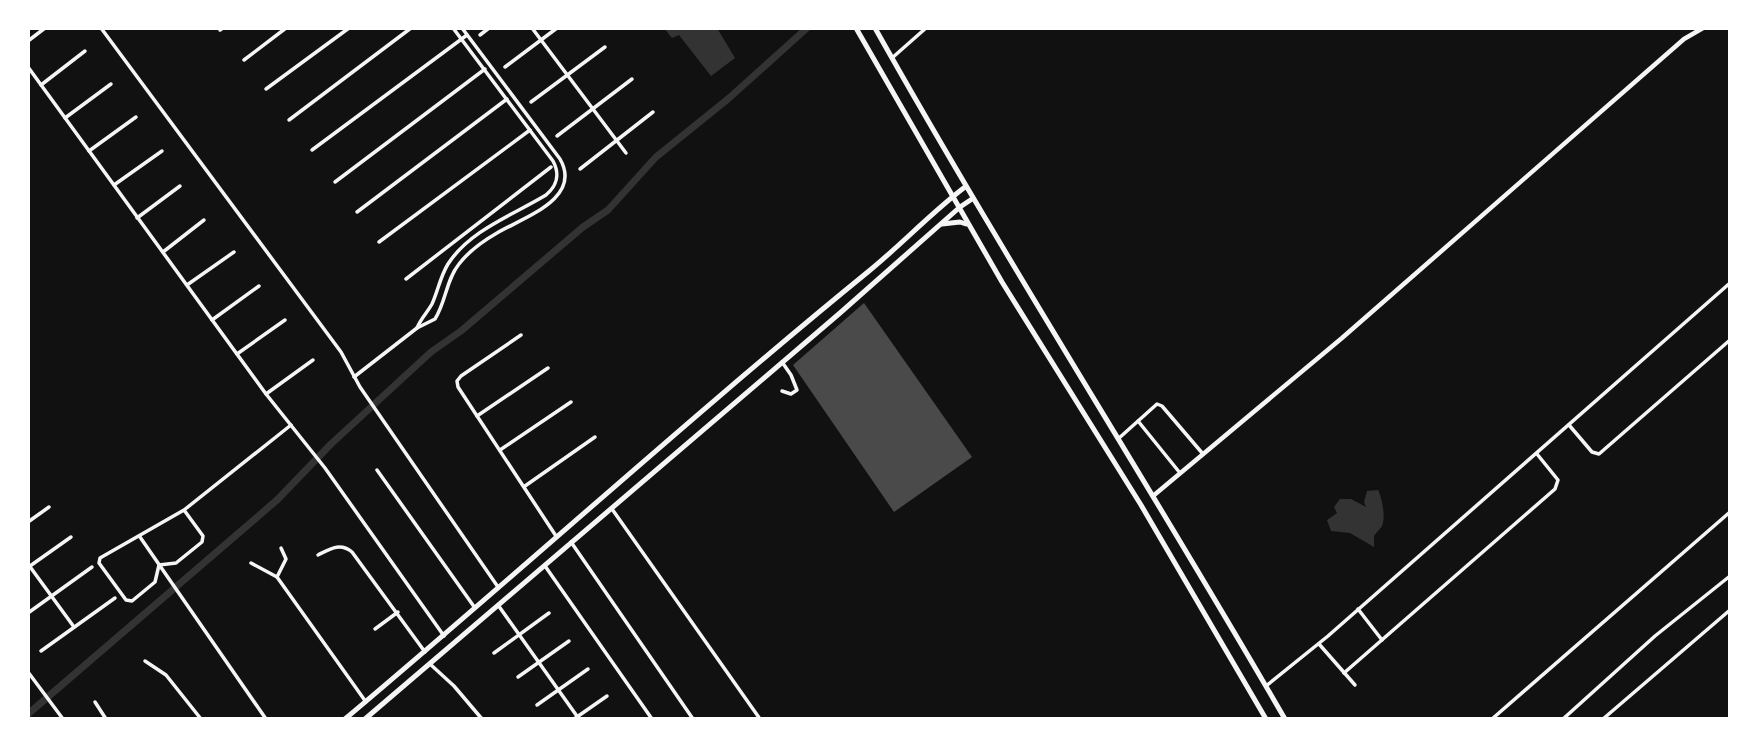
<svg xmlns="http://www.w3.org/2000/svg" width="1758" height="747" viewBox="0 0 1758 747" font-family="'Exo 2',sans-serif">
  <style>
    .water { fill: #333 }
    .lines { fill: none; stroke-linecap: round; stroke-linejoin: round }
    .canal { stroke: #333; stroke-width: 7 }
    .building { fill: #4a4a4a }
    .minor { stroke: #f5f5f5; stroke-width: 3.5 }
    .tertiary { stroke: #f5f5f5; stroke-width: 4.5 }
    .secondary { stroke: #f5f5f5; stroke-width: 5 }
  </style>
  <rect width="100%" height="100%" fill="#111"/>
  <g class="water">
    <polygon points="664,28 717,28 735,58 711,76 679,35 672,38"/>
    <path d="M1378,490C1382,498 1386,517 1382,526C1382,527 1374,535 1374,536V547L1350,533L1331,531L1327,520L1337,513L1334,507L1340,499H1351L1366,507L1364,502L1367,491Z"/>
  </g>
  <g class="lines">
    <polyline class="canal" points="28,714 277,500 331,444 431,352 461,331 583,227 608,210 656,157 728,99 807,28"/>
  </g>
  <polygon class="building" points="864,303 972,457 894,512 793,365"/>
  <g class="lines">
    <g class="minor">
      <polyline points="101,28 341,352 360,387 498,587"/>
      <polyline points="532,28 626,153"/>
      <polyline points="220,30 223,28"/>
      <polyline points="480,35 489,28"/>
      <polyline points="28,41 45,28"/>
      <polyline points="892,58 926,28"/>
      <polyline points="244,60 286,28"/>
      <polyline points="28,67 266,394 325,468 444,636"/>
      <polyline points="505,67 557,28"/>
      <polyline points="41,85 85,51"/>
      <polyline points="266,89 349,28"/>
      <polyline points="531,102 605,47"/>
      <polyline points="65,118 111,84"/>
      <polyline points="289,120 411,28"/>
      <polyline points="557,136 632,79"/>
      <polyline points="312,150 467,35"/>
      <polyline points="89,151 136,117"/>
      <polyline points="580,169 653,112"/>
      <polyline points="335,182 485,69"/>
      <polyline points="114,185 162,151"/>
      <polyline points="357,212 507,99"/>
      <polyline points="137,218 180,186"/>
      <polyline points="379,242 530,130"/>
      <polyline points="163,252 204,220"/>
      <polyline points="406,279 551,167"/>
      <polyline points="187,285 234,252"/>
      <polyline points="212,320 259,286"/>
      <path d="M417,328C421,318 427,313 432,304C438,291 440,277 448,264C470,230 513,215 546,195C557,186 560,174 553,161L453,28"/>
      <polyline points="521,335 461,376 457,381 458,387 556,536"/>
      <polyline points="237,354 285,320"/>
      <polyline points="782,362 791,375 797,390 791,394 782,391"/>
      <path d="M354,377L417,328L435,319C446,302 446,280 459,264C469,251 483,241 497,233C522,218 583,199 560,159L462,28"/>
      <polyline points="266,394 313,360"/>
      <polyline points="477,416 548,368"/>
      <polyline points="1138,421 1180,473"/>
      <polyline points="1569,425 1592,452 1599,454 1730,340"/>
      <polyline points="1118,439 1157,404 1162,406 1203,454"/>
      <polyline points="500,450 571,402"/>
      <polyline points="377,470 475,608"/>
      <polyline points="525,486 595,437"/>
      <polyline points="612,509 760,719"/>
      <polyline points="184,510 203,536 202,542 176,563 159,565 155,582 132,601 126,600 99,563 100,558 184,510 291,425"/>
      <polyline points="28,522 49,507"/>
      <polyline points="140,537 266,719"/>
      <polyline points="571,542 693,719"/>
      <polyline points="281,548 286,559 277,577 366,702"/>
      <path d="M318,555C330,549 340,542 352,552L425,652"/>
      <polyline points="251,563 277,577"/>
      <polyline points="28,564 74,627"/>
      <polyline points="30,566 71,537"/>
      <polyline points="545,566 652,719"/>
      <polyline points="498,605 579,719"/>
      <polyline points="1358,609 1382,640"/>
      <polyline points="28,613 92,567"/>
      <polyline points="375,629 398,612"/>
      <polyline points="1319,644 1355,685"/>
      <polyline points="41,651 115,598"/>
      <polyline points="494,653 549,613"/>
      <polyline points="145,661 166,675 201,719"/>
      <polyline points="430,664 454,686 482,719"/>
      <polyline points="28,672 63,719"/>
      <polyline points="1344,673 1555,489 1558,480 1537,454"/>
      <polyline points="518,677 569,641"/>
      <polyline points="1266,686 1328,636 1730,283"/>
      <polyline points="95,702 106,719"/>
      <polyline points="537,705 588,669"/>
      <polyline points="574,719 607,696"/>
      <polyline points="1492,719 1730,512"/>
      <polyline points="1563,719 1655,636 1730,576"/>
      <polyline points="1603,719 1730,610"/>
    </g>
    <polyline class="tertiary" points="1153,496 1342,338 1684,39 1703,28"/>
    <g class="secondary">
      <polyline points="856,28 1002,282 1141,505 1266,719"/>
      <path d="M875,28C1006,261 1151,487 1285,719"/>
      <polyline points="942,224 960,222 966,224"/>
      <path d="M345,719C521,571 691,416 869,271C902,244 932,212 965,187"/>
      <polyline points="365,719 840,313 960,207 972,199"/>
    </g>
  </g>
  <rect width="1758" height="747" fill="none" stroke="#ffffff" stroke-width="60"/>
</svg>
